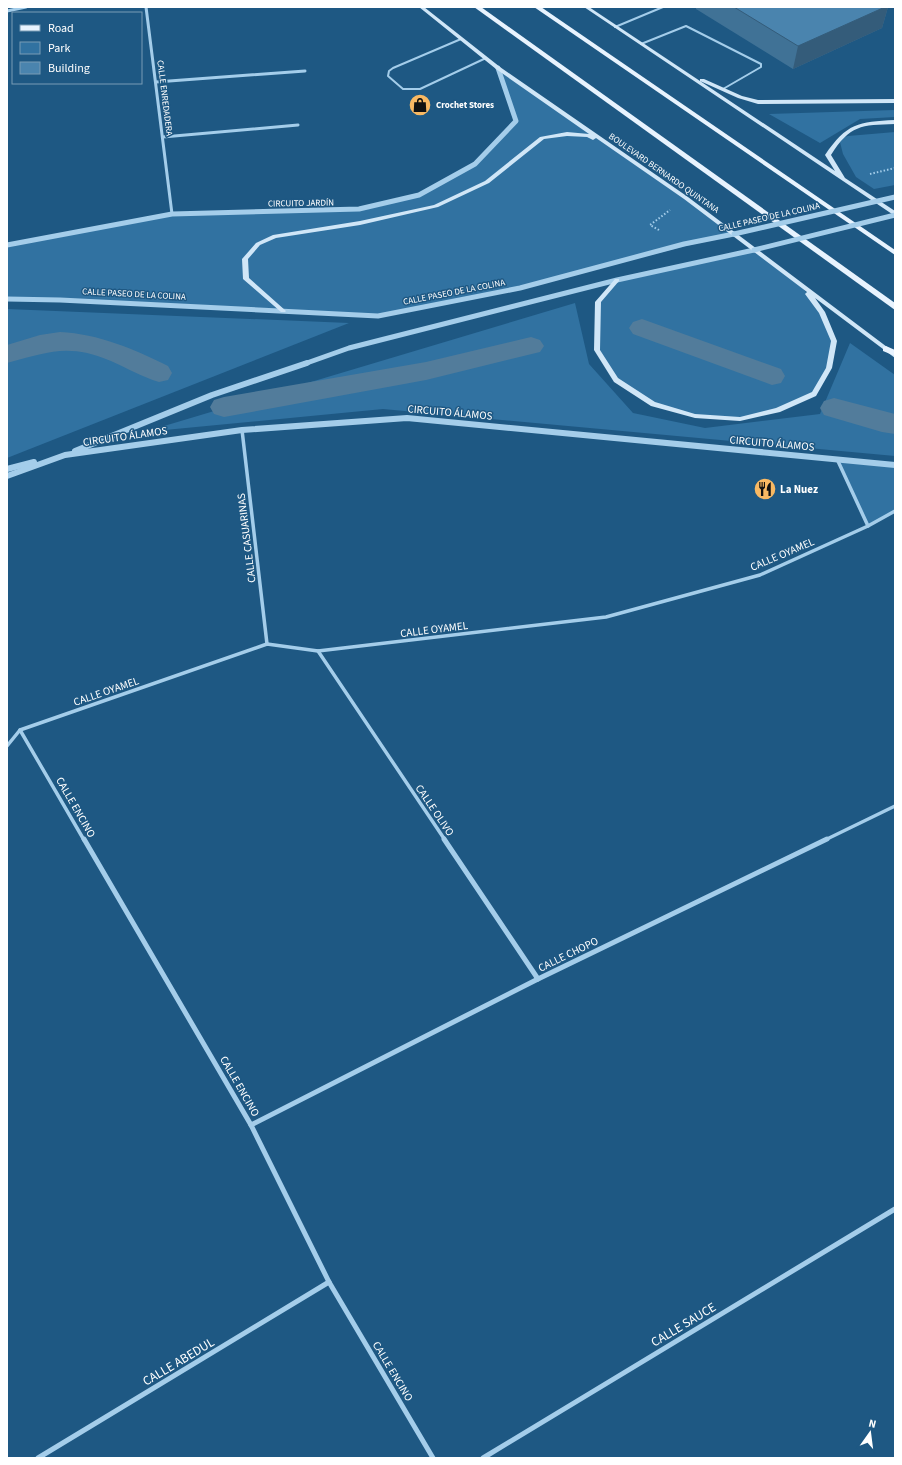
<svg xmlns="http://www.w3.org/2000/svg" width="902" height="1465" viewBox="0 0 902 1465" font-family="'Source Sans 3',sans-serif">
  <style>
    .green { fill: #3172a1 }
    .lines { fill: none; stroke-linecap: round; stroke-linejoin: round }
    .canal { fill: #527c9b; fill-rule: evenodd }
    .path { stroke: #a4cdea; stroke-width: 2; stroke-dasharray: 1.5 2; stroke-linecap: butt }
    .service { stroke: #a4cdea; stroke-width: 2 }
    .minor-far2 { stroke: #a4cdea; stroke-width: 3 }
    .minor-far1 { stroke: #a4cdea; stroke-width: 3.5 }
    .minor { stroke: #a4cdea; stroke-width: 5 }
    .tertiary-far1 { stroke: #a4cdea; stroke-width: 5 }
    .tertiary { stroke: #a4cdea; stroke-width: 6 }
    .secondary { fill: #d0e6f7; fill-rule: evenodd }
    .primary { fill: #e8f3fe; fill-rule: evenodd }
    .tertiary-bridge { stroke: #a4cdea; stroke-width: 5 }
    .wall { fill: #407296 }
    .shaded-wall { fill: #345c7a }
    .building { fill: #4a84ae; stroke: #345c7a }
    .labels { text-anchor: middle; stroke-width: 3; stroke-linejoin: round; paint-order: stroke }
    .far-street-label { font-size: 9px; fill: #fff; stroke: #1e5883 }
    .far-poi-label { font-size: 9px; font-weight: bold; fill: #fff; stroke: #1e5883; text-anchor: start }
    .street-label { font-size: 11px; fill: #fff; stroke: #1e5883 }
    .poi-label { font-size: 11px; font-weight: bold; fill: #fff; stroke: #1e5883; text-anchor: start }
    .near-street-label { font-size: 13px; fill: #fff; stroke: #1e5883 }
  </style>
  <rect width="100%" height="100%" fill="#1e5883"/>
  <g class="green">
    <polygon points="498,68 734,234 520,288 378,316 7,299 7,245 172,214 359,209 419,195 475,164 516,121"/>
    <polygon points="895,110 895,117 860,119 820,143 769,114"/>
    <polygon points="895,132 895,185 874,189 856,177 843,154 840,142 842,138 848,136"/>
    <polygon points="754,250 801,286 822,312 834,341 829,368 814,394 778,410 740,419 695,416 653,404 616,380 597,350 598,302 617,280"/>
    <polygon points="575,303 589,364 633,413 705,428 820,414 850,343 895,375 895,456 383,409 144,432"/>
    <polygon points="7,309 349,323 7,458"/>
    <polygon points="837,459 895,465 895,511 868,526"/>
  </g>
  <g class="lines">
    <g class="canal">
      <polygon points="642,319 781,369 785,376 781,383 772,385 633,334 629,328 633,322"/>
      <path d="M60,332C99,334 134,349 168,366L172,373L168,380L159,382C142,377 127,368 111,361C68,343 49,352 7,363V345L40,335Z"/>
      <polygon points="531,337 540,340 544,346 540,352 426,380 224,417 214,414 210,407 214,400 224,397 426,362"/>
      <polygon points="834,398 895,414 895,434 882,432 824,415 820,408 824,401"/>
    </g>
    <g class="path">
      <polyline points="870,174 895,168"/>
      <polyline points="659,230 650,225 670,210"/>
    </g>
    <g class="service">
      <polyline points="615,27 663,7"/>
      <polyline points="461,39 393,68 389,71 388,76 403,89 420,89 486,58"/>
      <polyline points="641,44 686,26 761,64 761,67 723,89"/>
    </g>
    <g class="minor-far2">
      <polyline points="146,7 172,214"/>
      <polyline points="7,11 26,7"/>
      <polyline points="156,82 305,71"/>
      <polyline points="163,137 298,125"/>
    </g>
    <g class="minor-far1">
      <polyline points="242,430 267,644"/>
      <polyline points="837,459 868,526"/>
      <polyline points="318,651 445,840"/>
      <polyline points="20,730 84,840"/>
      <polyline points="7,746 20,730 267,644 318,651 606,617 760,575 868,526 895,511"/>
      <polyline points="825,840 895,806"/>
    </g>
    <g class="minor">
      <polyline points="84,839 251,1125 329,1282 433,1458"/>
      <polyline points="444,839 538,979"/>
      <polyline points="251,1125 538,979 827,839"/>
      <polyline points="38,1458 329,1282"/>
      <polyline points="483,1458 895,1209"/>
    </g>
    <g class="tertiary-far1">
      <polyline points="7,245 172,214 359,209 419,195 475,164 516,121 498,68"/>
      <polyline points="7,299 60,300 378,316 520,288 684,244 734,234"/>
      <polyline points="304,364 349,348 617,280 754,250"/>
    </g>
    <g class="tertiary">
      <polyline points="75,451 212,395 307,363"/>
      <polyline points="7,469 34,462"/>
      <polyline points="7,476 65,455 242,430 407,418 895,465"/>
    </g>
    <g class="secondary">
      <polygon points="419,7 424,7 500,67 688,197 895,353 895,358 815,298 825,312 837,341 832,368 816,396 780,412 740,421 695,418 651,406 614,382 594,350 595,302 615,279 619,279 619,281 601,302 600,350 618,378 655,402 695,414 740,417 776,408 812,392 826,368 831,341 819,313 805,294 807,292 684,199 596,138 593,140 587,137 567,136 544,139 489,183 438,207 360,225 276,238 260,245 248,259 249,278 286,311 285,312 281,312 243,279 242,259 256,243 273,235 360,221 434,205 485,181 540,137 567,132 589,134 496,69"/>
      <path d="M584,7H589L700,81V79H704L742,96L758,100L895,99V103L758,104L738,98L700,81L835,171L825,155C847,123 858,122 895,120V124C861,125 850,125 831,155L845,178L895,211V216Z"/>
    </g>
    <g class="primary">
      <polygon points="474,7 481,7 895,303 895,310"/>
      <polygon points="534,7 541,7 895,250 895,255"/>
      <polygon points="886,346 895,350 895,356 883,351 883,347"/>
    </g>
    <g class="tertiary-bridge">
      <polyline points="734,234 895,197"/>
      <polyline points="754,250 895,215"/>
    </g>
  </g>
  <polygon class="wall" points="696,7 888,7 882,28 793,69 696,9"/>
  <polygon class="shaded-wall" points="885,7 888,7 882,28 793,69 798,46"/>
  <polygon class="building" points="734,7 885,7 798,46"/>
  <defs>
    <g id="shop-disc" transform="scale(1.15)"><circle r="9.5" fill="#f9b963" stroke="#1e5883"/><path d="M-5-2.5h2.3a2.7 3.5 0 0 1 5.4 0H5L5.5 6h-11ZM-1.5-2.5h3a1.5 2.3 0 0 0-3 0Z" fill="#111"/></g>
    <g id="restaurant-disc" transform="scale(1.15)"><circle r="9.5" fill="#f9b963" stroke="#1e5883"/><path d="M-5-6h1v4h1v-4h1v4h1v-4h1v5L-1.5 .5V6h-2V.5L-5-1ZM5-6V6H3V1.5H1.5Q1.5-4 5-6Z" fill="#111"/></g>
  </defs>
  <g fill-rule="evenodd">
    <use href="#shop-disc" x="420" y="105"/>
    <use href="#restaurant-disc" x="765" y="489"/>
  </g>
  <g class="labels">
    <g class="far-street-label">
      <text transform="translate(165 98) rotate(83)" y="3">CALLE ENREDADERA</text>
      <text transform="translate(664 173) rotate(35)" y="3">BOULEVARD BERNARDO QUINTANA</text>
      <text transform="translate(301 203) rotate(-1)" y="3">CIRCUITO JARDÍN</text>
      <text transform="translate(769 217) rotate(-13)" y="3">CALLE PASEO DE LA COLINA</text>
      <text transform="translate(454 292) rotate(-11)" y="3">CALLE PASEO DE LA COLINA</text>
      <text transform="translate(134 294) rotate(3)" y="3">CALLE PASEO DE LA COLINA</text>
    </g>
    <g class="far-poi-label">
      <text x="436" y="108">Crochet Stores</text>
    </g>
    <g class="street-label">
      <text transform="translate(450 412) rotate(5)" y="4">CIRCUITO ÁLAMOS</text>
      <text transform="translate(125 436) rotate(-8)" y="4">CIRCUITO ÁLAMOS</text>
      <text transform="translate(772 443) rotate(5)" y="4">CIRCUITO ÁLAMOS</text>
      <text transform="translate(246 538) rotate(-97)" y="4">CALLE CASUARINAS</text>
      <text transform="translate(782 554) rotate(-23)" y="4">CALLE OYAMEL</text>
      <text transform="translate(434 629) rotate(-7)" y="4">CALLE OYAMEL</text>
      <text transform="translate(106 691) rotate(-19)" y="4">CALLE OYAMEL</text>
      <text transform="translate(76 807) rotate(60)" y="4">CALLE ENCINO</text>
      <text transform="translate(435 810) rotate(56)" y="4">CALLE OLIVO</text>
      <text transform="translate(568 954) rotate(-26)" y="4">CALLE CHOPO</text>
      <text transform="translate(240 1086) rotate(60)" y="4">CALLE ENCINO</text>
      <text transform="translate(393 1371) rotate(59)" y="4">CALLE ENCINO</text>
    </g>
    <g class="poi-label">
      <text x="780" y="493">La Nuez</text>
    </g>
    <g class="near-street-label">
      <text transform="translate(683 1324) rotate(-31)" y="5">CALLE SAUCE</text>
      <text transform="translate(178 1361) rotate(-31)" y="5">CALLE ABEDUL</text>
    </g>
  </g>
  <rect width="902" height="1465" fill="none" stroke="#ffffff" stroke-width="16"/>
  <rect x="12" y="12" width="130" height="72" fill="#1e5883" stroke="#789bb5"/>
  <rect x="20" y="25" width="20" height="6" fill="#e8f3fe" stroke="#789bb5"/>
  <text x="48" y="32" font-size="12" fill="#ffffff">Road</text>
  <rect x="20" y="42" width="20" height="12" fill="#3172a1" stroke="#789bb5"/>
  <text x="48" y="52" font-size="12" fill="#ffffff">Park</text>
  <rect x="20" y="62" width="20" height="12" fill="#4a84ae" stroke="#789bb5"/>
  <text x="48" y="72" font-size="12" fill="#ffffff">Building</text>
  <g transform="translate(870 1433) rotate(14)" stroke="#1e5883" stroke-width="3" paint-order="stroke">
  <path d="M0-3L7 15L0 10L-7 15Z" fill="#ffffff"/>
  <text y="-6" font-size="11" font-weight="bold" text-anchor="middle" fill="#ffffff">N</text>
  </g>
</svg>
